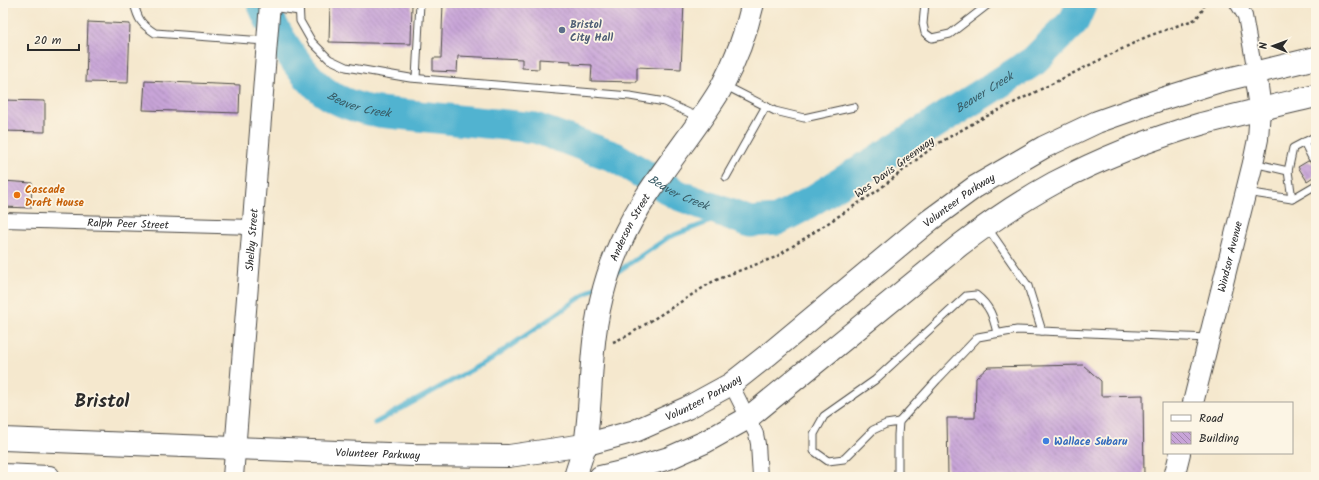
<svg xmlns="http://www.w3.org/2000/svg" width="1319" height="480" viewBox="0 0 1319 480" font-family="Kalam,sans-serif">
  <style>
    .lines { fill: none; stroke-linecap: round; stroke-linejoin: round }
    .stream { stroke: #51b3d0; stroke-width: 5 }
    .river { stroke: #51b3d0; stroke-width: 31 }
    .building { fill: url(#building-back-hatch) }
    .lane-casing { stroke: #494743; stroke-width: 9 }
    .street-casing { stroke: #494743; stroke-width: 16 }
    .secondary-casing { stroke: #494743; stroke-width: 22 }
    .highway-casing { stroke: #494743; stroke-width: 24 }
    .path { stroke: #494743; stroke-width: 2.5; stroke-dasharray: 3 3; stroke-linecap: butt }
    .lane { stroke: #fff; stroke-width: 7 }
    .street { stroke: #fff; stroke-width: 14 }
    .secondary { stroke: #fff; stroke-width: 20 }
    .highway { stroke: #fff; stroke-width: 22 }
    .service-dot { fill: #5c6f8a; stroke: #fcf5e5; stroke-width: 1.5 }
    .food-dot { fill: #e8710a; stroke: #fcf5e5; stroke-width: 1.5 }
    .shop-dot { fill: #3f7fe0; stroke: #fcf5e5; stroke-width: 1.5 }
    .labels { text-anchor: middle; stroke-width: 3.5; stroke-linejoin: round; paint-order: stroke }
    .service-label { font-size: 11px; font-weight: bold; fill: #4e5e75; stroke: #fcf5e5; text-anchor: start }
    .street-label { font-size: 11px; fill: #2b2b2b; stroke: #fcf5e5 }
    .food-label { font-size: 11px; font-weight: bold; fill: #c56008; stroke: #fcf5e5; text-anchor: start }
    .shop-label { font-size: 11px; font-weight: bold; fill: #366cbe; stroke: #fcf5e5; text-anchor: start }
    .water-label { font-size: 12px; font-style: italic; fill: #385b65; stroke: #fcf5e5 }
    .town-label { font-size: 19px; font-weight: bold; fill: #2b2b2b; stroke: #fcf5e5 }
  </style>
  <defs>
    <pattern id="building-back-hatch" width="6" height="6" patternUnits="userSpaceOnUse"><rect width="6" height="6" fill="#c8a4d8"/><path d="M-1 5l2 2M0 0l6 6M5-1l2 2" fill="none" stroke="#a386af"/></pattern>
  </defs>
  <rect width="100%" height="100%" fill="#fcf5e5"/>
  <filter id="ink" filterUnits="userSpaceOnUse"><feTurbulence type="fractalNoise" baseFrequency=".025" numOctaves="2"/><feDisplacementMap in="SourceGraphic" scale="8" xChannelSelector="R" yChannelSelector="G"/><feConvolveMatrix kernelMatrix="1 2 1 2 8 2 1 2 1" color-interpolation-filters="sRGB"/></filter>
  <filter id="wash" filterUnits="userSpaceOnUse"><feTurbulence type="fractalNoise" baseFrequency=".012" numOctaves="4" result="noise"/><feDisplacementMap in="SourceGraphic" scale="16" xChannelSelector="R" yChannelSelector="G"/><feGaussianBlur stdDeviation="0.9" result="paint"/><feColorMatrix in="noise" values="0 0 0 0 0 0 0 0 0 0 0 0 0 0 0 0 0 1.4 0 .05"/><feComposite in="paint" operator="in"/></filter>
  <g filter="url(#wash)">
    <rect width="100%" height="100%" fill="#f5e8ce"/>
    <g class="lines">
      <g class="stream">
        <polyline points="617,272 669,237 730,214"/>
        <polyline points="375,423 493,358 597,286"/>
      </g>
      <path class="river" id="s1" d="M262,3C273,30 300,74 325,92C340,103 360,109 379,112L535,128L615,157L678,195L750,222L777,220L802,207L1034,61L1074,21L1082,3"/>
    </g>
    <g id="blocks">
      <g class="building">
        <polygon points="330,3 412,3 411,44 329,42"/>
        <polygon points="443,3 684,3 681,69 637,67 637,82 591,81 592,65 571,64 571,61 539,59 539,69 522,68 522,59 458,56 457,72 433,71 433,58 441,58"/>
        <polygon points="88,22 130,24 128,83 86,82"/>
        <polygon points="145,81 240,85 239,113 143,110"/>
        <polygon points="3,100 45,101 45,132 3,131"/>
        <polygon points="1308,161 1312,163 1316,161 1316,175 1307,181 1298,167"/>
        <polygon points="3,181 32,183 31,208 3,207"/>
        <polygon points="1083,365 1101,381 1101,396 1143,395 1144,477 948,477 947,418 975,418 976,378 988,367"/>
      </g>
    </g>
  </g>
  <g filter="url(#ink)">
    <use href="#blocks" fill-opacity="0" stroke="#494743" stroke-width="1"/>
    <g class="lines">
      <g class="lane-casing">
        <g id="lane">
          <path d="M134,3C138,20 141,24 155,33L265,41"/>
          <polyline points="299,3 300,21 312,42 329,59 346,67 410,78 630,96 665,102 698,117"/>
          <polyline points="925,3 923,24 925,33 932,38 950,34 990,3"/>
          <polyline points="271,7 299,11"/>
          <polyline points="416,78 420,3"/>
          <polyline points="724,85 775,111 804,118 854,107"/>
          <polyline points="1304,142 1312,158"/>
          <polyline points="1253,163 1288,171"/>
          <polyline points="726,177 766,106"/>
          <polyline points="1246,192 1292,199 1316,185"/>
          <polyline points="1292,199 1288,171 1293,148 1316,136"/>
          <polyline points="987,227 1028,286 1042,331"/>
          <path d="M899,422L886,424L873,430L844,459L828,461L814,451V434L824,416L875,380L966,296L976,295C990,306 993,316 997,333"/>
          <polyline points="898,477 898,435 899,422 937,380 978,337 1017,330 1209,338"/>
        </g>
      </g>
      <g class="street-casing">
        <g id="street">
          <polyline points="1237,3 1245,16 1255,72"/>
          <path id="s2" d="M3,220L253,227"/>
          <polyline points="731,384 756,434 758,444 760,477"/>
        </g>
      </g>
      <g class="secondary-casing">
        <g id="secondary">
          <path id="s3" d="M1193,403L1253,163L1258,139L1260,109"/>
          <path id="s4" d="M233,477L270,3"/>
          <polyline points="1174,477 1180,453"/>
        </g>
      </g>
      <g class="highway-casing">
        <g id="highway">
          <polyline points="1255,72 1260,109"/>
          <path id="s5" d="M3,439L413,455L509,456L584,445L635,431L687,408L731,384L769,354L930,220L975,187L1044,147L1097,122L1162,99L1220,81L1316,58"/>
          <polyline points="3,475 49,477"/>
          <path id="s6" d="M575,477C578,467 582,456 585,445C590,415 590,383 593,352C596,316 605,277 620,244C645,187 688,143 720,90C735,62 746,34 753,3"/>
          <path d="M600,477L626,471L669,458L705,442L748,418L960,245C990,222 1021,201 1054,183C1098,160 1153,138 1201,124C1239,114 1278,105 1316,96"/>
        </g>
      </g>
      <polyline class="path" points="613,342 627,336 712,282 733,273 776,257 877,191 934,146 977,121 1146,37 1196,19 1204,8 1204,3"/>
      <use href="#lane" class="lane"/>
      <use href="#street" class="street"/>
      <use href="#secondary" class="secondary"/>
      <use href="#highway" class="highway"/>
    </g>
  </g>
  <circle class="service-dot" cx="562" cy="30" r="4"/>
  <circle class="food-dot" cx="17" cy="195" r="4"/>
  <circle class="shop-dot" cx="1046" cy="441" r="4"/>
  <g class="labels">
    <g class="service-label">
      <text x="570" y="28">Bristol<tspan x="570" dy="13">City Hall</tspan></text>
    </g>
    <g class="street-label">
      <text transform="translate(894 167) rotate(-36)" y="4">Wes Davis Greenway</text>
      <text dy="4" stroke="none"><textPath href="#s5" startOffset="1035">Volunteer Parkway</textPath></text>
      <text dy="4" stroke="none"><textPath href="#s2" startOffset="125">Ralph Peer Street</textPath></text>
      <text dy="4" stroke="none"><textPath href="#s6" startOffset="258">Anderson Street</textPath></text>
      <text dy="4" stroke="none"><textPath href="#s4" startOffset="238">Shelby Street</textPath></text>
      <text dy="4" stroke="none"><textPath href="#s3" startOffset="151">Windsor Avenue</textPath></text>
      <text dy="4" stroke="none"><textPath href="#s5" startOffset="711">Volunteer Parkway</textPath></text>
      <text dy="4" stroke="none"><textPath href="#s5" startOffset="375">Volunteer Parkway</textPath></text>
    </g>
    <g class="food-label">
      <text x="25" y="193">Cascade<tspan x="25" dy="13">Draft House</tspan></text>
    </g>
    <g class="shop-label">
      <text x="1054" y="445">Wallace Subaru</text>
    </g>
    <g class="water-label">
      <text dy="4" stroke="none"><textPath href="#s1" startOffset="831">Beaver Creek</textPath></text>
      <text dy="4" stroke="none"><textPath href="#s1" startOffset="147">Beaver Creek</textPath></text>
      <text dy="4" stroke="none"><textPath href="#s1" startOffset="483">Beaver Creek</textPath></text>
    </g>
    <g class="town-label">
      <text x="102" y="407">Bristol</text>
    </g>
  </g>
  <rect width="1319" height="480" fill="none" stroke="#fcf5e5" stroke-width="16"/>
  <rect x="1163" y="402" width="130" height="52" fill="#fcf5e5" stroke="#a8a49b"/>
  <rect x="1171" y="415" width="20" height="6" fill="#ffffff" stroke="#a8a49b"/>
  <text x="1199" y="422" font-size="12" fill="#2b2b2b">Road</text>
  <rect x="1171" y="432" width="20" height="12" fill="url(#building-back-hatch)" stroke="#a8a49b"/>
  <text x="1199" y="442" font-size="12" fill="#2b2b2b">Building</text>
  <g transform="translate(1273 46) rotate(271)" stroke="#fcf5e5" stroke-width="3" paint-order="stroke">
  <path d="M0-3L7 15L0 10L-7 15Z" fill="#2b2b2b"/>
  <text y="-6" font-size="11" font-weight="bold" text-anchor="middle" fill="#2b2b2b">N</text>
  </g>
  <path d="M28 44v6h51v-6" fill="none" stroke="#2b2b2b" stroke-width="2"/>
  <text x="34" y="44" font-size="12" fill="#2b2b2b" stroke="#fcf5e5" stroke-width="3" paint-order="stroke">20 m</text>
</svg>
